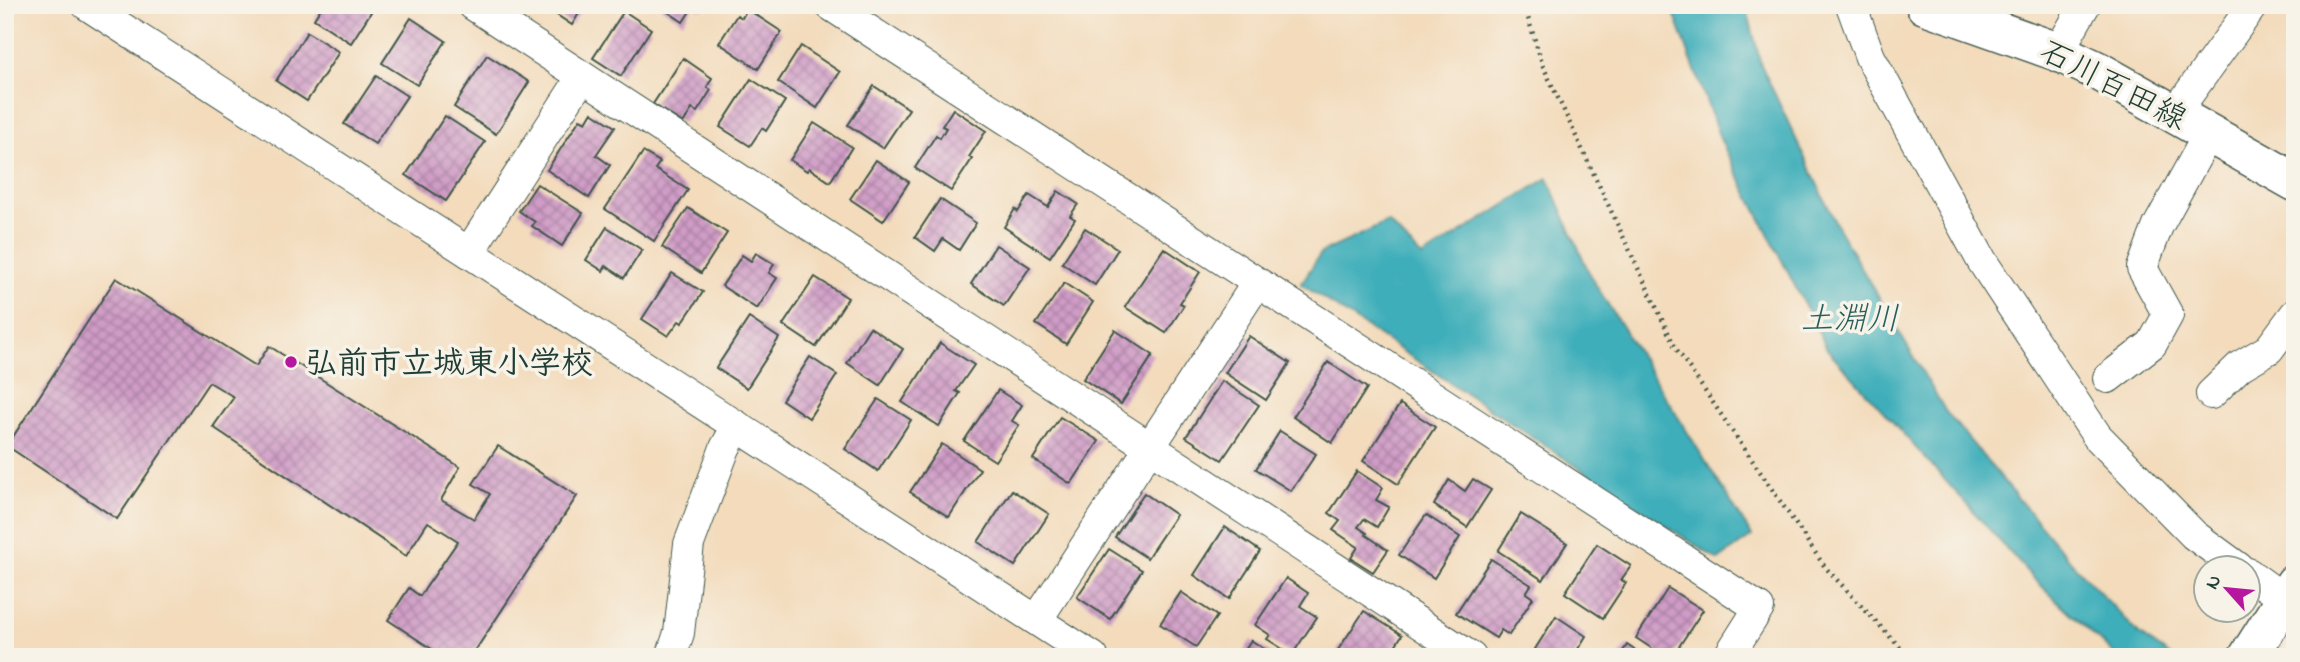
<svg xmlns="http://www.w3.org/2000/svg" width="2300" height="662" viewBox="0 0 2300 662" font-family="'Indie Flower','Klee One',sans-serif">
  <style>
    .water { fill: #3eaeba; stroke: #2e7677; stroke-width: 2 }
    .building { fill: url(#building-cross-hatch) }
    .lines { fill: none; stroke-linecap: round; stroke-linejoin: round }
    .minor-casing { stroke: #3f5548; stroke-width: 32 }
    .secondary-casing { stroke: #3f5548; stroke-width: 41 }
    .primary-casing { stroke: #3f5548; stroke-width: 41 }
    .path { stroke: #3f5548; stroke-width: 4.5; stroke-dasharray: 2 5; stroke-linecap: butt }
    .minor { stroke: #fff; stroke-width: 30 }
    .secondary { stroke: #fff; stroke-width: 38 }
    .primary { stroke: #fff; stroke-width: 38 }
    .poi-dot { fill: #b5179e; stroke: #f7f3e8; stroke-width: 2.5 }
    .labels { text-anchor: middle; stroke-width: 7; stroke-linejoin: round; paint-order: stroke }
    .street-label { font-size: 32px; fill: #1f3d34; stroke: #f7f3e8 }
    .poi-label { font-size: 32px; font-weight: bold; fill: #1f3d34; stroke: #f7f3e8; text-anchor: start }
    .water-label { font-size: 33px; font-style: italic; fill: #285f5c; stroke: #f7f3e8 }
  </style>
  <defs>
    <pattern id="building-cross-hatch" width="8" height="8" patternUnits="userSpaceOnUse" patternTransform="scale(1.75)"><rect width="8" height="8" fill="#d09cc7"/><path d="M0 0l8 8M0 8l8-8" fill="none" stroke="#a880a2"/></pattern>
  </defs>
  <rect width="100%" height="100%" fill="#f7f3e8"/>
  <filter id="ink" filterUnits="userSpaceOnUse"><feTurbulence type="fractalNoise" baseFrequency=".0143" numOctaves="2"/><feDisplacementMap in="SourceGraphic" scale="14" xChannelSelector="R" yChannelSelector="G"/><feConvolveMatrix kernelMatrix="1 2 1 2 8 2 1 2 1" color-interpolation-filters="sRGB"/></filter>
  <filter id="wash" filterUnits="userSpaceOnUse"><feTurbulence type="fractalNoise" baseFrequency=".00686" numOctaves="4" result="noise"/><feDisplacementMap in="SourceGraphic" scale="28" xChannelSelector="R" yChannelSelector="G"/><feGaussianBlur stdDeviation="1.57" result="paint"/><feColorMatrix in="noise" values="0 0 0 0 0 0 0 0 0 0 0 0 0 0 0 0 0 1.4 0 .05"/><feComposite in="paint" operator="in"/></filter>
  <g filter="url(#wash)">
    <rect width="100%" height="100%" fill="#f3dbbc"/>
    <g class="water">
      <polygon points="1671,5 1746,5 1761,65 1839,230 1946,412 2071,562 2139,634 2172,657 2117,657 2033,578 1827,349 1721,141"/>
      <polygon points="1548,178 1591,277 1752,536 1718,560 1301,284 1321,253 1388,222 1422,257"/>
    </g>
    <g id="blocks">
      <g class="building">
        <polygon points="323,5 361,5 371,12 351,43 314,19"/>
        <polygon points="542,5 584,5 572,25"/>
        <polygon points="658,5 703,5 700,10 694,5 683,22"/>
        <polygon points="747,9 782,32 758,69 719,43 737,15 742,18"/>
        <polygon points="624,11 651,29 621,76 593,58"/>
        <polygon points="411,18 446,41 417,85 382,63"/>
        <polygon points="307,32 339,52 307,101 276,81"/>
        <polygon points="801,46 840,72 817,108 778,82"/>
        <polygon points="487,55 529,82 496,134 454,107"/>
        <polygon points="683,58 712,78 707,87 711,90 697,112 692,109 683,123 653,104"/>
        <polygon points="376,76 407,96 375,144 344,124"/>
        <polygon points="751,79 785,101 766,131 762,128 750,146 720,127"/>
        <polygon points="874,86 909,109 883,148 848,125"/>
        <polygon points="953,109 986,131 969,157 972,159 951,191 915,168 936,135 940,138 946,128 942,126"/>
        <polygon points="592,112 615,127 596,155 610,165 589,198 547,170 580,119 586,122"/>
        <polygon points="445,116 485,142 446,201 406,175"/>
        <polygon points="814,123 852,147 830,182 809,168 807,171 790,160"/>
        <polygon points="643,152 660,162 655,169 688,190 654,241 605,209"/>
        <polygon points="876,160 909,182 883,221 850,199"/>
        <polygon points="537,184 583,213 562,246 532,226 535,222 519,211"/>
        <polygon points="1058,191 1078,204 1070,216 1075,219 1050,257 1004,227 1015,209 1018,212 1029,195 1048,207"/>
        <polygon points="940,199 976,223 959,250 943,239 935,251 915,237"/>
        <polygon points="688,208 727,233 701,273 662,247"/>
        <polygon points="607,227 642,250 624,278 606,266 603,271 586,260"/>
        <polygon points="1085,228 1118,249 1095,285 1062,263"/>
        <polygon points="996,245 1030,267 1004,306 971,284"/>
        <polygon points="1164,248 1200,272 1180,303 1184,305 1166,333 1125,307"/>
        <polygon points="756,253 774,264 769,273 777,278 757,309 722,286 742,255 751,261"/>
        <polygon points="672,273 703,292 682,323 679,321 668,336 642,319"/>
        <polygon points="815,277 848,298 816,347 783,325"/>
        <polygon points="116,278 256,366 269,346 460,467 441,500 474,519 490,494 473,484 498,446 577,496 471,657 444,657 388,620 409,588 420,596 458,541 428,522 406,556 213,427 234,397 209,382 117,519 7,446"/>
        <polygon points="1064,283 1093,302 1066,344 1036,324"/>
        <polygon points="749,318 779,338 747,388 716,368"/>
        <polygon points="870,327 903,349 880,385 847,363"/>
        <polygon points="1115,330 1153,355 1121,404 1083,379"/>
        <polygon points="1249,336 1290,363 1266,400 1225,373"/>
        <polygon points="940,343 974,365 956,391 960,393 939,426 902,402"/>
        <polygon points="810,357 837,375 809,418 782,400"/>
        <polygon points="1328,362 1367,388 1332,443 1293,417"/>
        <polygon points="1222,381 1259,405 1222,460 1186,437"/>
        <polygon points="998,390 1022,405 1012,421 1019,425 995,461 964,441"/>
        <polygon points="878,399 911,420 878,471 845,449"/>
        <polygon points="1400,404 1435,427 1398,484 1363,461"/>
        <polygon points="1060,417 1099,441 1071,484 1033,459"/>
        <polygon points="1280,431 1316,454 1291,491 1256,469"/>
        <polygon points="942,444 980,469 949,517 910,492"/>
        <polygon points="1357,471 1383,488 1376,500 1389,507 1377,527 1364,519 1358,527 1367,533 1366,535 1388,550 1373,572 1351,558 1358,547 1333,530 1340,521 1329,513"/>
        <polygon points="1473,479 1491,490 1467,527 1434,505 1449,480 1465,491"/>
        <polygon points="1012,490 1049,514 1015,566 978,542"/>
        <polygon points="1144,493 1176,515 1147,558 1115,537"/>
        <polygon points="1521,514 1567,543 1543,580 1498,551"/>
        <polygon points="1426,515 1460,537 1434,578 1399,555"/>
        <polygon points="1225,527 1260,551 1229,599 1194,575"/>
        <polygon points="1597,544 1631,566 1621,580 1626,583 1603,618 1565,593"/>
        <polygon points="1109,549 1142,570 1110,619 1077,597"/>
        <polygon points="1491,559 1531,585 1526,593 1533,598 1509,635 1501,630 1496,638 1456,613"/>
        <polygon points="1286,578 1308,593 1300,606 1317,617 1292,655 1267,639 1270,635 1255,625"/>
        <polygon points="1668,588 1703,610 1672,657 1665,657 1636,638"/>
        <polygon points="1181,592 1217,616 1196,647 1160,624"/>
        <polygon points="1364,611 1402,635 1388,657 1342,657 1336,653"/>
        <polygon points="1556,616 1586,636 1573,657 1530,657"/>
        <polygon points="1251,640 1276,657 1240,657"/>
        <polygon points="1627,645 1645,657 1619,657"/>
      </g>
    </g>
  </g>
  <g filter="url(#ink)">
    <use href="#blocks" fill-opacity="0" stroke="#3f5548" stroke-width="2"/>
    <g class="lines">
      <g class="minor-casing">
        <g id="minor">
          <polyline points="87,5 1093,657"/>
          <polyline points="473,5 1471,657"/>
          <polyline points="830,5 1759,608 1728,657"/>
          <polyline points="1851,5 1870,57 1982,261 2097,436 2194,535 2239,568"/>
          <polyline points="2058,52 2085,5"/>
          <polyline points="2175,113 2253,5"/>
          <polyline points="469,252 582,77"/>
          <polyline points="2108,378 2152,344 2168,315 2142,268 2158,226 2209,133"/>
          <polyline points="2211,394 2240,366 2269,349 2295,314"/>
          <polyline points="2248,573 2295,607"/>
          <polyline points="1037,620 1257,283"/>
          <polyline points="671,657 679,633 689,544 725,448 737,426"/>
        </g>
      </g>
      <g class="secondary-casing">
        <polyline id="secondary" points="1925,5 2058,52 2100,72 2295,182"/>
      </g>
      <g class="primary-casing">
        <polyline id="primary" points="2248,657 2295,583"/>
      </g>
      <polyline class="path" points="1524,5 1543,66 1675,347 1825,567 1909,657"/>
      <use href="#minor" class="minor"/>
      <use href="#secondary" class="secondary"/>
      <use href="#primary" class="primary"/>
    </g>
  </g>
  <circle class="poi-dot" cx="291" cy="362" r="7"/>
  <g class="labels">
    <g class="street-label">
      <text transform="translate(2114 84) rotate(27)" y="11">石川百田線</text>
    </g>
    <g class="poi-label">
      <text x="305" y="373">弘前市立城東小学校</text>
    </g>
    <g class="water-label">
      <text x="1850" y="329">土淵川</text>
    </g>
  </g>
  <rect width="2300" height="662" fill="none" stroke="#f7f3e8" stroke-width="28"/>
  <g transform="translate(2227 589) rotate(297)"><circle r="33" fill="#f7f3e8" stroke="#a1aaa0" stroke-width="2"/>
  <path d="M0-5L12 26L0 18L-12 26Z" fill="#b5179e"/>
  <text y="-10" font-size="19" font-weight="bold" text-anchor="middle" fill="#1f3d34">N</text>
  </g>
</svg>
